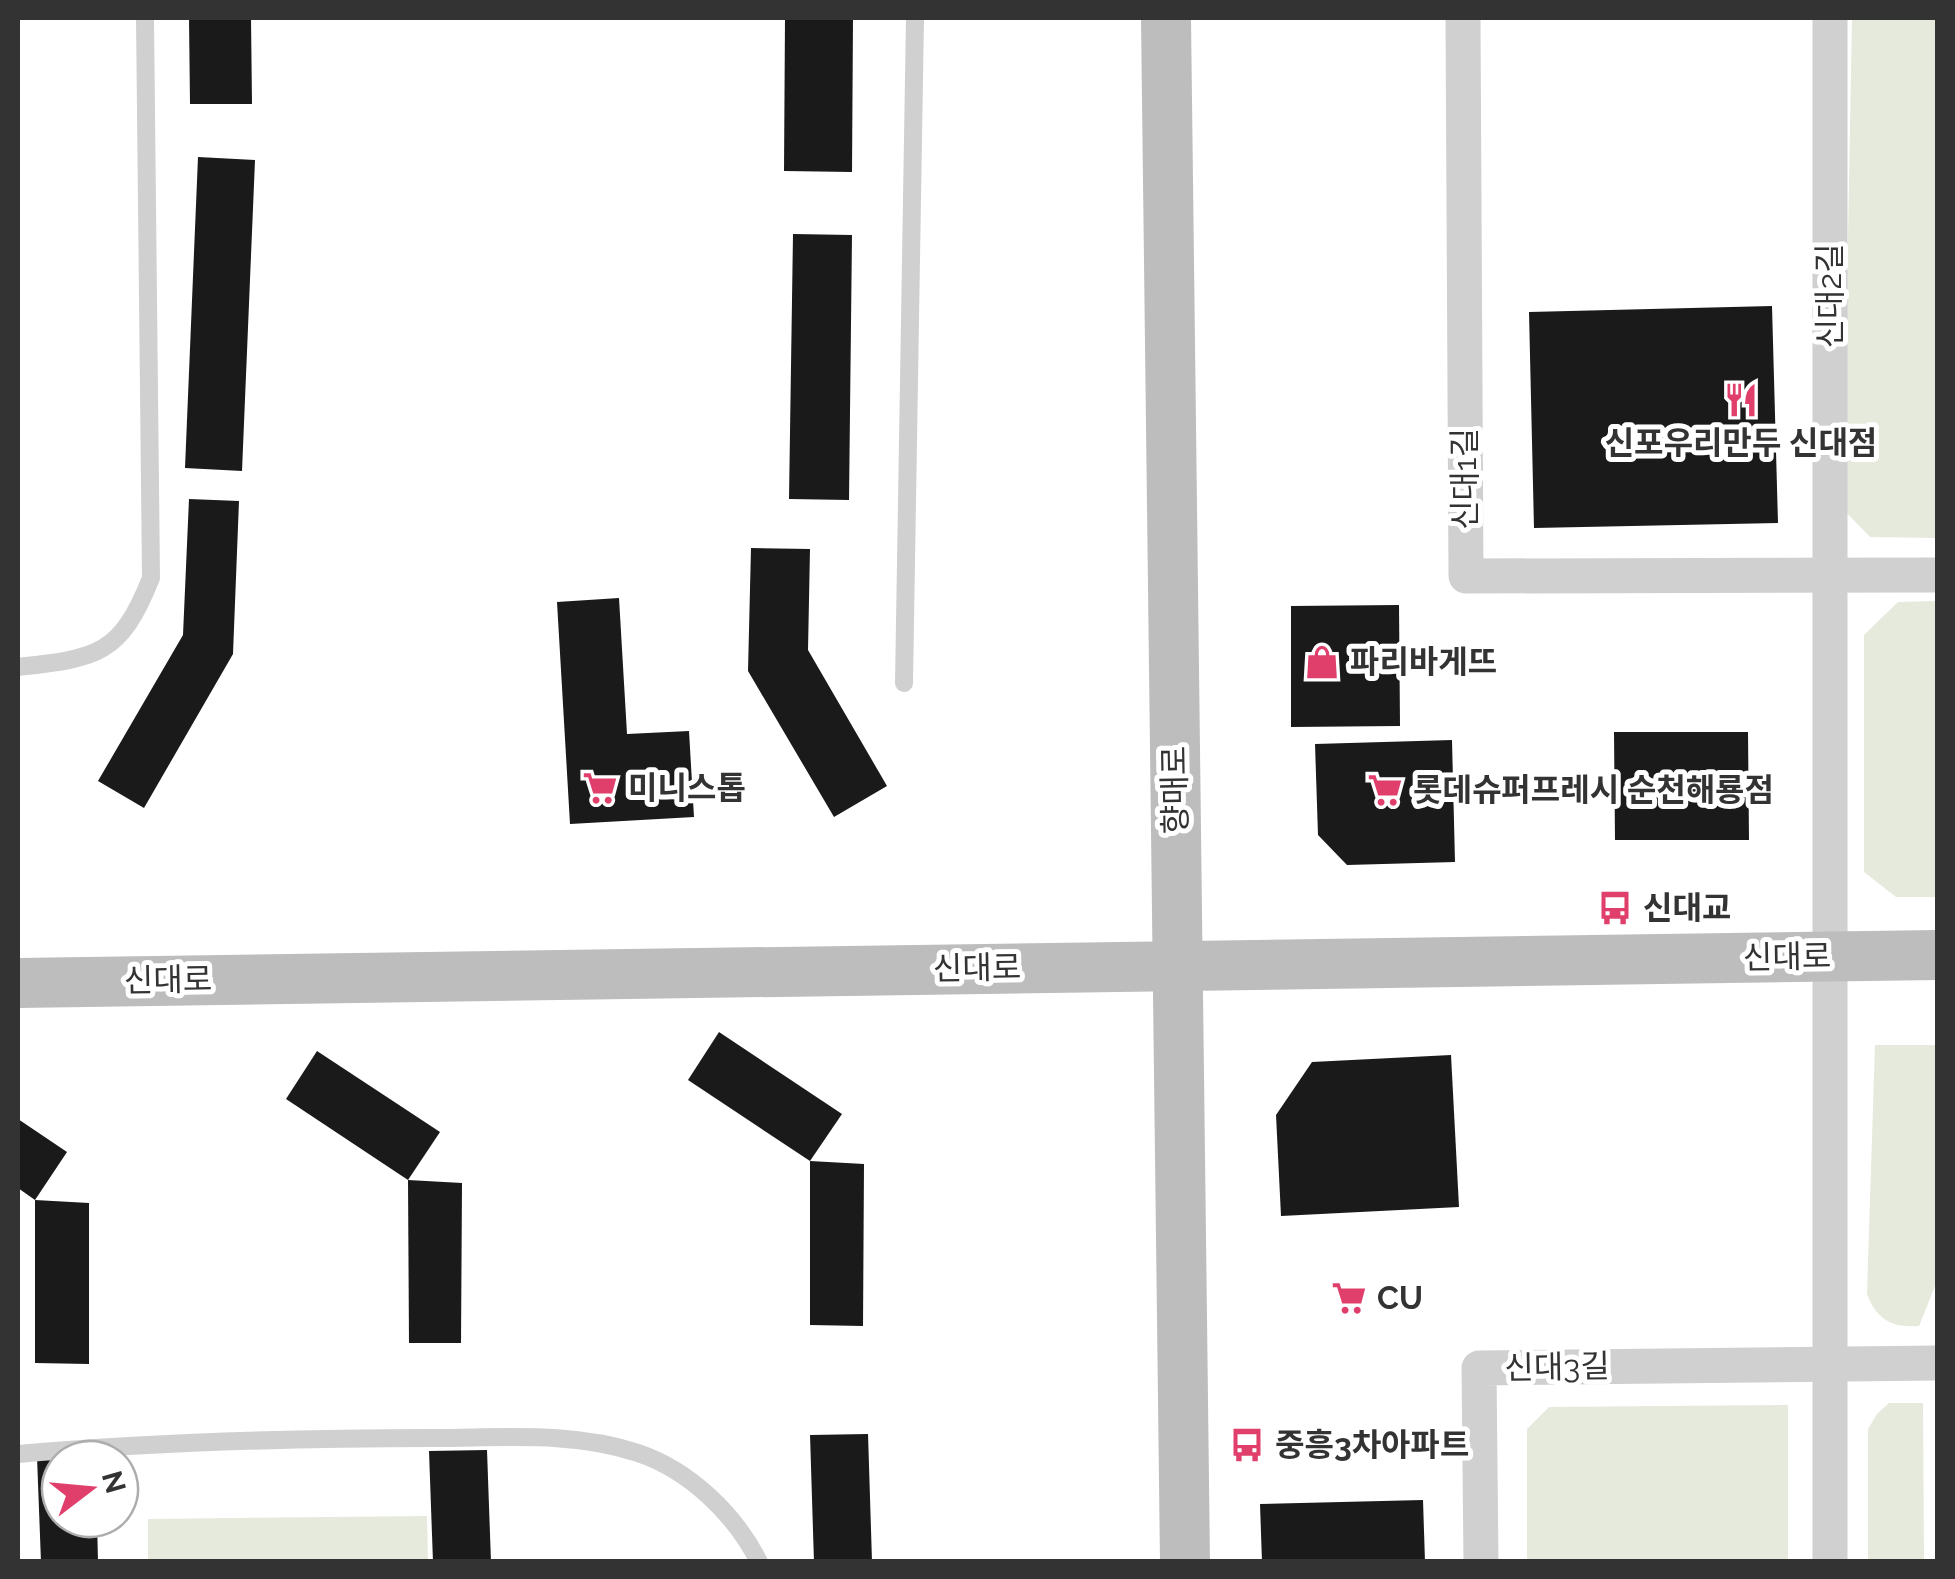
<svg xmlns="http://www.w3.org/2000/svg" width="1955" height="1579" viewBox="0 0 1955 1579" font-family="Raleway,'Noto Sans KR',sans-serif">
  <style>
    .green { fill: #e5eadc }
    .building { fill: #1a1a1a }
    .lines { fill: none; stroke-linecap: round; stroke-linejoin: round }
    .lane { stroke: #d0d0d0; stroke-width: 18 }
    .street { stroke: #d0d0d0; stroke-width: 35 }
    .secondary { stroke: #bdbdbd; stroke-width: 50 }
    .labels { text-anchor: middle; stroke-width: 10; stroke-linejoin: round; paint-order: stroke }
    .street-label { font-size: 32px; fill: #333; stroke: #fff }
    .poi-label { font-size: 32px; font-weight: bold; fill: #333; stroke: #fff; text-anchor: start }
  </style>
  <rect width="100%" height="100%" fill="#fff"/>
  <g class="green">
    <polygon points="1852,18 1937,18 1937,538 1870,537 1843,509"/>
    <polygon points="1937,601 1937,897 1896,897 1864,872 1864,635 1898,602"/>
    <path d="M1875,1045H1937V1281L1919,1326C1892,1328 1877,1320 1867,1294Z"/>
    <polygon points="1889,1403 1923,1403 1924,1561 1868,1561 1868,1429 1877,1414"/>
    <polygon points="1788,1405 1788,1561 1527,1561 1527,1429 1549,1407"/>
    <polygon points="427,1516 428,1561 148,1561 148,1519"/>
  </g>
  <g class="building">
    <polygon points="189,18 251,18 252,104 190,104"/>
    <polygon points="785,18 853,18 852,172 784,171"/>
    <polygon points="198,157 255,160 242,471 185,468"/>
    <polygon points="793,234 852,235 849,500 789,499"/>
    <polygon points="1772,306 1778,523 1534,528 1529,312"/>
    <polygon points="189,499 239,501 233,654 144,808 98,781 183,635"/>
    <polygon points="751,548 810,549 808,650 887,786 834,817 748,671"/>
    <polygon points="619,598 627,734 689,731 694,817 570,824 557,602"/>
    <polygon points="1399,605 1400,726 1291,727 1291,606"/>
    <polygon points="1614,732 1748,732 1749,840 1615,840"/>
    <polygon points="1452,740 1455,862 1347,865 1318,835 1315,744"/>
    <polygon points="719,1032 842,1114 810,1161 688,1080"/>
    <polygon points="317,1051 440,1132 408,1180 286,1099"/>
    <polygon points="1451,1055 1459,1207 1281,1216 1276,1115 1312,1062"/>
    <polygon points="18,1119 67,1152 35,1200 89,1203 89,1364 35,1363 35,1200 18,1188"/>
    <polygon points="810,1161 864,1164 863,1326 810,1325"/>
    <polygon points="408,1180 462,1183 461,1343 409,1343"/>
    <polygon points="868,1434 872,1562 814,1562 810,1435"/>
    <polygon points="487,1450 491,1562 433,1562 429,1451"/>
    <polygon points="37,1457 60,1457 60,1519 97,1519 98,1562 41,1562"/>
    <polygon points="1423,1500 1425,1562 1262,1562 1260,1504"/>
  </g>
  <g class="lines">
    <g class="lane">
      <path d="M18,667C97,658 120,656 151,578L145,18"/>
      <polyline points="904,683 915,18"/>
      <path d="M18,1454C156,1442 295,1438 434,1438C502,1438 573,1431 638,1453C689,1470 735,1514 759,1562"/>
    </g>
    <g class="street">
      <polyline points="1463,18 1466,576 1938,575"/>
      <polyline points="1481,1562 1479,1368 1938,1363"/>
      <polyline points="1830,1562 1830,18"/>
    </g>
    <g class="secondary">
      <polyline points="1166,18 1185,1562"/>
      <polyline points="18,983 1938,955"/>
    </g>
  </g>
  <defs>
    <g id="restaurant-bare" transform="scale(2.7)"><path d="M-5-6h1v4h1v-4h1v4h1v-4h1v5L-1.5 .5V6h-2V.5L-5-1ZM5-6V6H3V1.5H1.5Q1.5-4 5-6Z" fill="#e03f6c" stroke="#fff" stroke-width="2.5" paint-order="stroke"/></g>
    <g id="shop-bare" transform="scale(2.7)"><path d="M-5-2.5h2.3a2.7 3.5 0 0 1 5.4 0H5L5.5 6h-11ZM-1.5-2.5h3a1.5 2.3 0 0 0-3 0Z" fill="#e03f6c" stroke="#fff" stroke-width="2.5" paint-order="stroke"/></g>
    <g id="supermarket-bare" transform="scale(2.7)"><path d="M-6-5.5h2.5l.6 2H6L4.5 2H-2.5L-4.4-4H-6ZM-1.5 3.2a1.3 1.3 0 1 0 .1 0ZM3 3.2a1.3 1.3 0 1 0 .1 0Z" fill="#e03f6c" stroke="#fff" stroke-width="2.5" paint-order="stroke"/></g>
    <g id="bus-bare" transform="scale(2.7)"><path d="M-5-6H5V4H4V6H2V4H-2V6H-4V4H-5ZM-3.5-4V0h7V-4ZM-3.5 1.2v1.5H-2V1.2ZM2 1.2v1.5H3.5V1.2Z" fill="#e03f6c" stroke="#fff" stroke-width="2.5" paint-order="stroke"/></g>
  </defs>
  <g fill-rule="evenodd">
    <use href="#restaurant-bare" x="1741" y="400"/>
    <use href="#shop-bare" x="1322" y="662"/>
    <use href="#supermarket-bare" x="600" y="788"/>
    <use href="#supermarket-bare" x="1385" y="790"/>
    <use href="#bus-bare" x="1615" y="908"/>
    <use href="#supermarket-bare" x="1349" y="1298"/>
    <use href="#bus-bare" x="1247" y="1445"/>
  </g>
  <g class="labels">
    <g class="street-label">
      <text transform="translate(1830 296) rotate(-90)" y="11">신대2길</text>
      <text transform="translate(1465 479) rotate(-90)" y="11">신대1길</text>
      <text transform="translate(1175 790) rotate(-91)" y="11">향매로</text>
      <text transform="translate(1787 957) rotate(-1)" y="11">신대로</text>
      <text transform="translate(977 968) rotate(-1)" y="11">신대로</text>
      <text transform="translate(168 980) rotate(-1)" y="11">신대로</text>
      <text transform="translate(1557 1367) rotate(-1)" y="11">신대3길</text>
    </g>
    <g class="poi-label">
      <text x="1741" y="454" text-anchor="middle">신포우리만두 신대점</text>
      <text x="1350" y="673">파리바게뜨</text>
      <text x="628" y="799">미니스톱</text>
      <text x="1413" y="801">롯데슈퍼프레시 순천해룡점</text>
      <text x="1643" y="919">신대교</text>
      <text x="1377" y="1309">CU</text>
      <text x="1275" y="1456">중흥3차아파트</text>
    </g>
  </g>
  <rect width="1955" height="1579" fill="none" stroke="#333333" stroke-width="40"/>
  <g transform="translate(90 1489) rotate(74)"><circle r="48" fill="#ffffff" stroke="#adadad" stroke-width="2.5"/>
  <path d="M0-8L18 38L0 25L-18 38Z" fill="#e03f6c"/>
  <text y="-15" font-size="28" font-weight="bold" text-anchor="middle" fill="#333333">N</text>
  </g>
</svg>
